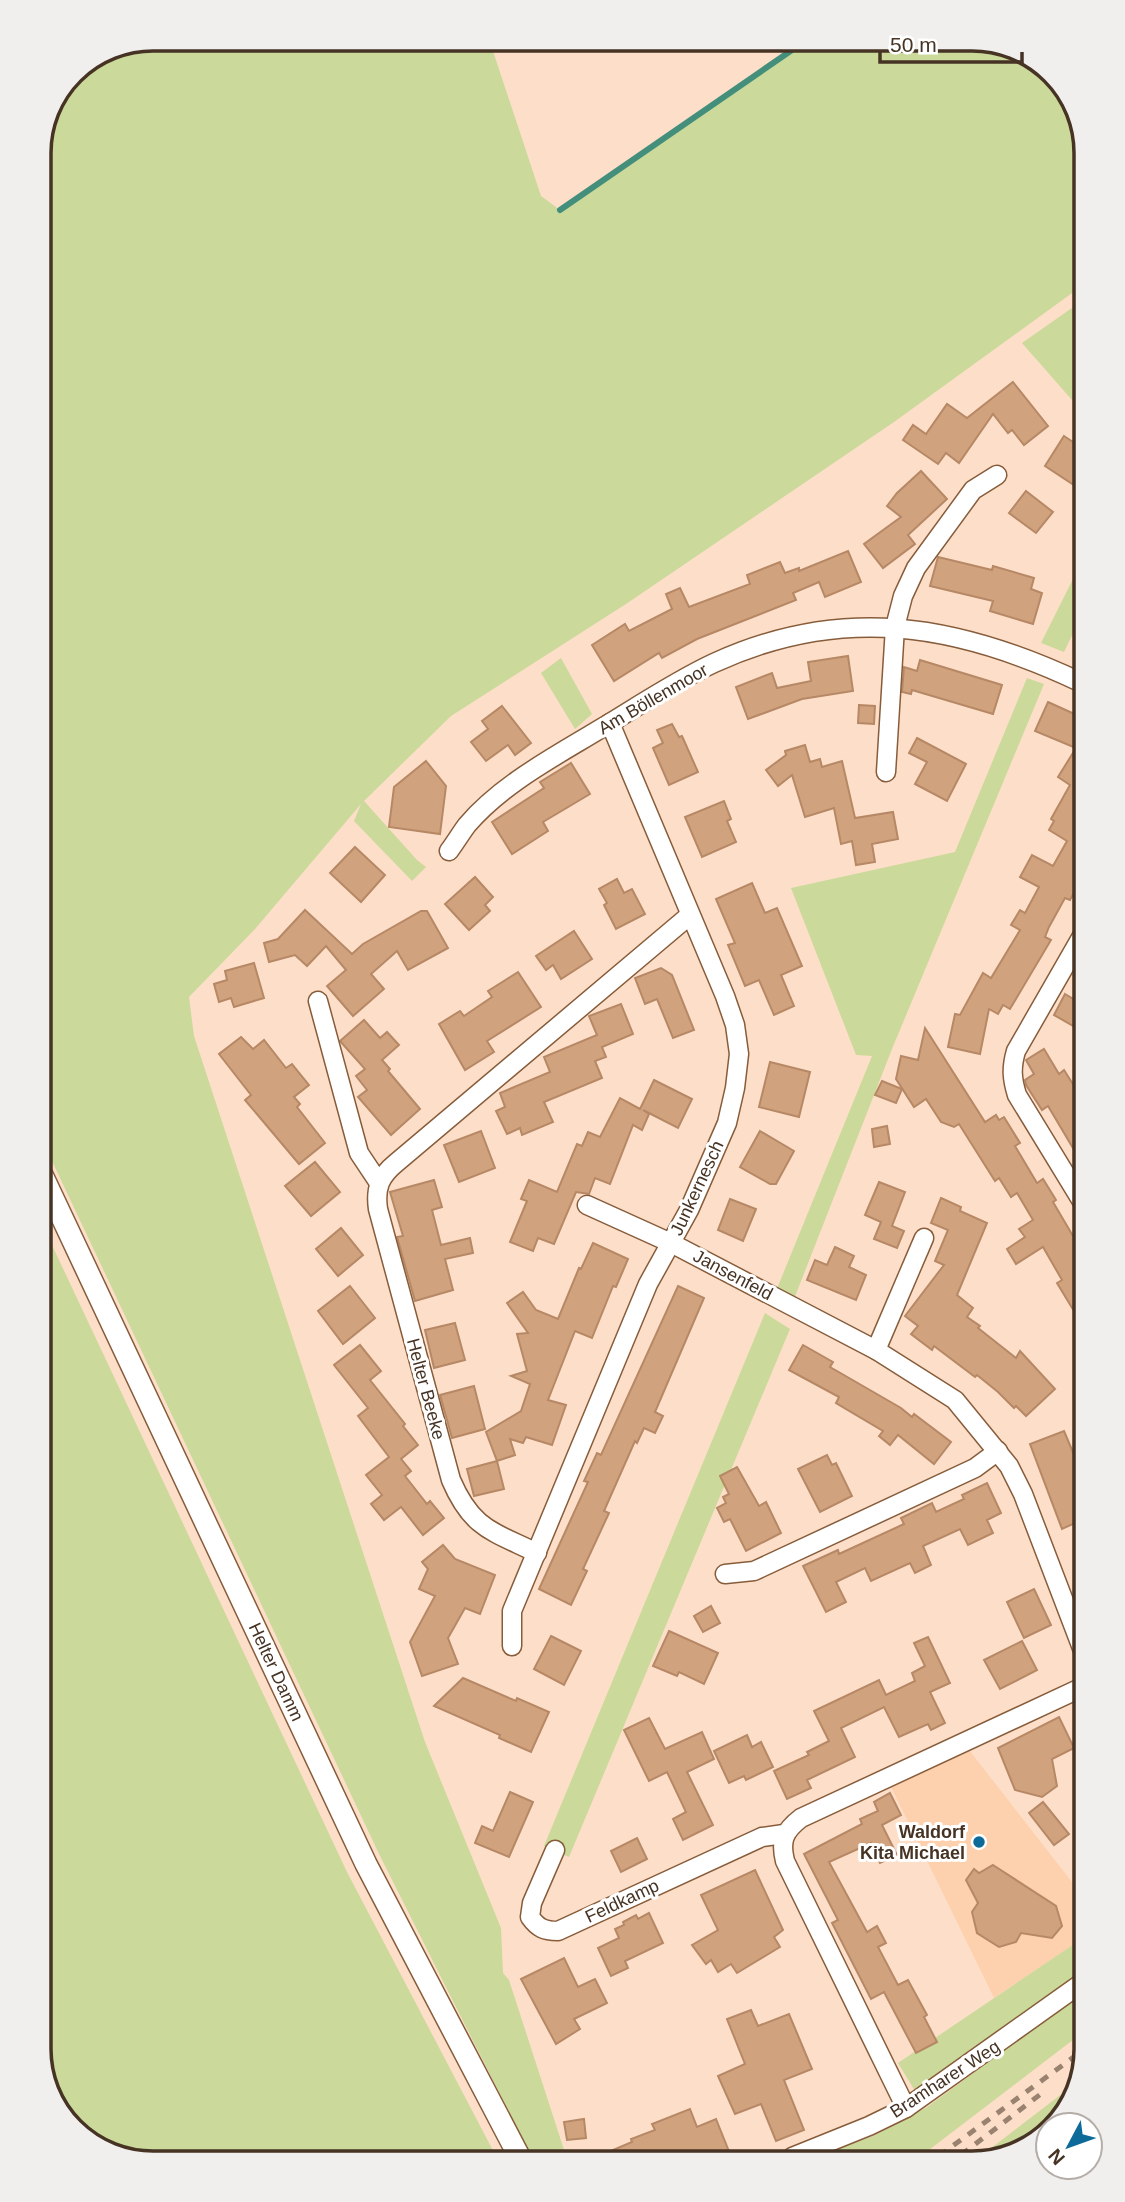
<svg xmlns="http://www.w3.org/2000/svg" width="1125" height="2202" viewBox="0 0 1125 2202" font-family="Helvetica,sans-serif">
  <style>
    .built { fill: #fdd0ae }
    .green { fill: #cbd99a }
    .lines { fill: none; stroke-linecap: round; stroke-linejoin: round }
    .stream { stroke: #438f7b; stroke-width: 6 }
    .building { fill: #d1a27e; stroke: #b68865; stroke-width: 2 }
    .minor-casing { stroke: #875c3a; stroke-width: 21 }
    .tertiary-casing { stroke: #875c3a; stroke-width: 24 }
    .minor { stroke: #fff; stroke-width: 18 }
    .tertiary { stroke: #fff; stroke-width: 21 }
    .rail { stroke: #9a8270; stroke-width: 5; stroke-dasharray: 9 9; stroke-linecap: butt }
    .poi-dot { fill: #0d6b9a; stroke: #fff; stroke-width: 2.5 }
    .labels { text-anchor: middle; stroke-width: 6; stroke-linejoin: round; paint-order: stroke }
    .street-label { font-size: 18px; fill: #463324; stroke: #fff }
    .poi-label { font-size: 18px; font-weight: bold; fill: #463324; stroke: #fff; text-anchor: end }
    .rim { fill: none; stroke: #463324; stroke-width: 3.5 }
  </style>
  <rect width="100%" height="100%" fill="#fddfc9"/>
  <polygon class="built" points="966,1746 1086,1900 1086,1936 994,1998 890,1785"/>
  <g class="green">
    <polygon points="153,39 489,39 541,196 560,210 808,39 980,39 1041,62 1078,110 1079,288 894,422 626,604 451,716 364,801 417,860 426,867 412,881 354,821 361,804 255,929 189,997 194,1036 425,1742 501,1928 503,1973 509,1980 567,2159 533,2160 380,1856 43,1142 39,146 72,72"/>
    <polygon points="1079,303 1079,408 1022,343"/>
    <polygon points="1080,565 1080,619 1064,652 1041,643"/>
    <polygon points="561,658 592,714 575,729 541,673"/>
    <polygon points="1027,678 1044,684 892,1049 794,1299 776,1291 872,1056 856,1055 791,888 955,852"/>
    <polygon points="43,1226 347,1872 498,2160 146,2163 84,2140 47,2092"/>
    <polygon points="765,1313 790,1329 569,1857 544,1846"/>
    <polygon points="1086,1936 1086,1969 915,2091 898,2063"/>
    <polygon points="1086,1991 1086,2030 921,2156 816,2157 873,2136 927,2107"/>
    <path d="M1076,2083C1071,2100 1068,2121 1048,2125V2128L1015,2155H982Z"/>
  </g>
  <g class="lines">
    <polyline class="stream" points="560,210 808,39"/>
  </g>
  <g class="building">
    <polygon points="1013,382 1048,426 1024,445 1012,430 1008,433 993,414 959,463 946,453 938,464 903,440 913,425 926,434 947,404 967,418"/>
    <polygon points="1064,436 1079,446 1080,489 1045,466"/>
    <polygon points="921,471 947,499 908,535 915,544 883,568 864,544 901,517 887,506 897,493"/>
    <polygon points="1026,491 1053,512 1036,533 1009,513"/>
    <polygon points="848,551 861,582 825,597 819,582 793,593 796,600 697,639 662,658 659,653 614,681 592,645 625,624 629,631 672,609 666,594 680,588 689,607 750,584 747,575 780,562 785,573 799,568 799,571"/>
    <polygon points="938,557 992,570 993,566 1034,578 1031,589 1042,593 1033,624 990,611 993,601 930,586"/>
    <polygon points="848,656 853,691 802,699 748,719 736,687 772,673 777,688 811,681 808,662"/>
    <polygon points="920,660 1002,685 993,714 912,690 911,694 902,692 904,667 917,671"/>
    <polygon points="1048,702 1081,717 1081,880 1070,900 1065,898 1049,927 1045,937 1051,940 1010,1009 1003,1005 998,1014 989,1009 980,1054 948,1047 955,1014 960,1015 983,973 991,978 1020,930 1011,925 1020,910 1025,913 1039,887 1020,877 1032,855 1053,866 1067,841 1049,830 1054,821 1051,819 1070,785 1058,777 1076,748 1035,731"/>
    <polygon points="859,705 875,706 874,724 858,723"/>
    <polygon points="502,706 531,743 515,755 508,745 486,761 471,742 488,729 482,721"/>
    <polygon points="672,724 679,737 682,736 698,772 669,785 653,748 663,743 657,730"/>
    <polygon points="917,738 966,764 947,801 915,784 927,762 909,753"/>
    <polygon points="805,745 810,762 820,759 822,767 842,761 855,818 893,812 898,839 872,844 875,862 856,865 852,841 841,844 834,808 805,817 792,775 778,786 766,770 786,755 785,751"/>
    <polygon points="426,761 446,786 440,834 389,827 394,787"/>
    <polygon points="571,763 590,794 543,822 548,831 512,854 492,822 544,788 540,782"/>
    <polygon points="724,801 731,819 727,821 736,842 702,857 685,817"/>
    <polygon points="355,847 385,875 361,902 330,873"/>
    <polygon points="475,877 493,897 485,905 490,911 469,930 445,904"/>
    <polygon points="617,879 624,893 632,889 645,914 616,929 604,905 607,903 599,889"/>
    <polygon points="752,883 765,913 777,908 802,966 781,975 794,1006 774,1015 759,980 745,986 728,945 735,943 716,899"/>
    <polygon points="305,910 352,954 363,944 421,911 427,911 448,948 408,970 397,951 371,974 384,989 353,1016 327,986 346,970 326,946 307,966 295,955 269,962 264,943 278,939"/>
    <polygon points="574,931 592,959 561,979 553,965 546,970 536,956"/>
    <polygon points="254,963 264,998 234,1007 231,998 219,1002 214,984 227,980 225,971"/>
    <polygon points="661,968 672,975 694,1030 673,1038 657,999 645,1004 635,978"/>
    <polygon points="518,972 541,1007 487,1041 494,1052 465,1070 439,1024 460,1011 464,1016 492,997 488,991"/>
    <polygon points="1065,994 1082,1004 1082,1031 1054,1015"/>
    <polygon points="621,1004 633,1034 602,1047 606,1057 595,1061 602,1078 544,1102 553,1122 522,1135 520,1128 507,1134 496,1111 505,1107 500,1093 550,1072 544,1057 597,1035 589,1016"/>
    <polygon points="364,1020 380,1038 387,1032 399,1045 382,1060 390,1069 388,1071 420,1109 391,1135 358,1097 367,1090 356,1076 365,1069 340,1041"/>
    <polygon points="925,1028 985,1122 996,1115 999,1120 1004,1117 1020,1143 1015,1146 1037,1183 1043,1179 1056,1200 1053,1202 1083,1253 1083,1326 1057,1283 1062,1280 1043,1247 1016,1264 1007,1249 1025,1237 1019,1229 1033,1220 1017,1193 1011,1197 999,1178 995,1181 959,1124 954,1127 941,1122 926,1099 914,1107 896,1079 901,1056 918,1060"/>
    <polygon points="241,1037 253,1049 264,1040 286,1068 292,1064 309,1085 294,1097 300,1104 297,1107 325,1143 299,1164 245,1100 251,1095 219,1054"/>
    <polygon points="1044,1049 1059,1074 1064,1070 1076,1089 1082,1084 1083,1165 1048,1106 1042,1110 1026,1085 1025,1080 1034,1074 1026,1060"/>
    <polygon points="770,1062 810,1072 799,1117 759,1107"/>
    <polygon points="654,1080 692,1099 678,1128 643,1110 649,1114 642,1130 633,1125 610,1184 595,1178 589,1194 576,1192 554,1244 538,1238 533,1251 510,1242 527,1201 521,1199 529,1180 557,1192 577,1144 582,1146 588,1132 600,1137 620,1098 640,1109"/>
    <polygon points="882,1081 902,1089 896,1103 875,1095"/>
    <polygon points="887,1126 890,1144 874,1147 872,1129"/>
    <polygon points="481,1131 495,1168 459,1182 444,1145"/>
    <polygon points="760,1131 794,1151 776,1184 770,1184 740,1167"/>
    <polygon points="315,1162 340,1192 311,1216 285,1186"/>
    <polygon points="434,1180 442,1207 432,1210 441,1245 470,1238 473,1253 445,1259 453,1290 415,1301 397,1237 403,1236 390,1192"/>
    <polygon points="879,1182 905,1192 892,1226 904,1231 897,1248 874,1239 881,1222 865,1215"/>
    <polygon points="941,1198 961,1207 960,1211 987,1223 957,1295 973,1308 967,1317 980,1326 978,1328 1016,1358 1020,1351 1055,1389 1026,1416 1016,1406 1014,1408 998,1392 977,1375 975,1377 934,1346 932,1350 911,1334 918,1326 905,1316 944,1265 935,1261 948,1230 931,1223"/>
    <polygon points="730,1199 756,1209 743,1241 718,1230"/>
    <polygon points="341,1228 363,1255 338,1276 316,1249"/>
    <polygon points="593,1243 628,1259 616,1287 613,1286 592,1338 575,1331 548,1400 566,1405 552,1445 526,1437 523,1443 510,1439 515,1455 497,1461 486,1432 521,1411 530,1384 511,1376 527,1371 517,1334 528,1333 507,1303 523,1292 536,1310 558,1319 579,1268 581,1269"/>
    <polygon points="835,1247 854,1256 849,1267 866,1275 856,1300 807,1280 815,1260 827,1265"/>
    <polygon points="350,1286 375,1318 343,1344 318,1311"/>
    <polygon points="678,1286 704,1298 655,1412 663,1416 655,1433 644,1428 637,1443 635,1441 604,1511 609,1513 583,1569 587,1571 571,1605 539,1589 588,1482 584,1481 597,1453 601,1455"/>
    <polygon points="455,1323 465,1360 434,1368 425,1330"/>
    <polygon points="360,1345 381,1371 370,1380 405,1424 403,1426 418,1445 401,1459 411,1471 405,1476 427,1504 430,1501 444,1518 423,1535 401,1507 384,1520 371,1504 382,1495 366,1475 389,1457 358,1416 368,1408 334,1365"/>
    <polygon points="803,1345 833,1362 830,1367 901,1408 912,1417 914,1414 951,1442 934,1464 898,1435 890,1445 879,1436 883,1431 836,1403 839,1397 789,1370"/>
    <polygon points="474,1386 485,1429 452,1438 440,1395"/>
    <polygon points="1064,1431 1075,1457 1079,1456 1084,1468 1084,1519 1062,1529 1030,1444"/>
    <polygon points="827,1455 832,1465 836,1463 852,1496 820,1512 798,1469"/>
    <polygon points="497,1461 504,1489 474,1496 467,1469"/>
    <polygon points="737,1467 759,1506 766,1502 781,1533 746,1551 730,1519 724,1522 717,1508 726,1503 723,1497 729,1494 720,1476"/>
    <polygon points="987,1483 1001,1513 987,1520 993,1533 968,1545 960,1529 923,1546 931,1565 915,1573 910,1563 871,1581 865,1568 836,1582 846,1602 826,1612 803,1566 838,1550 839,1554 904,1524 901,1518 932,1503 936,1512 964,1499 962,1495"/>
    <polygon points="443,1545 455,1559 495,1575 480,1614 465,1608 448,1638 458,1664 422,1676 410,1642 435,1596 419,1589 428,1569 422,1562"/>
    <polygon points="1034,1589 1051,1625 1024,1638 1007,1602"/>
    <polygon points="711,1606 720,1623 703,1632 694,1616"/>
    <polygon points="669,1631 718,1653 704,1684 679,1672 677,1676 653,1666"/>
    <polygon points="551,1636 581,1651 564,1685 534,1669"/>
    <polygon points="928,1637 950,1683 930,1692 945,1723 931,1730 928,1724 899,1737 884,1707 841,1728 855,1757 807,1780 811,1788 787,1799 774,1771 809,1755 807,1752 829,1741 814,1711 879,1680 886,1695 915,1681 912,1673 925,1666 914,1643"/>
    <polygon points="1022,1641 1037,1670 1000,1689 984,1660"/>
    <polygon points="463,1678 516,1701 517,1698 549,1712 531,1752 499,1738 500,1735 434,1706"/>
    <polygon points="1059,1717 1074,1748 1052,1759 1057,1786 1042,1797 1015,1790 998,1748"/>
    <polygon points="649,1718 665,1749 702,1732 714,1759 687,1772 713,1825 683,1840 673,1819 686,1812 667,1772 649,1781 624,1730"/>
    <polygon points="747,1735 752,1747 761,1742 773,1767 746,1780 744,1776 729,1783 714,1751"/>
    <polygon points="510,1792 533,1802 509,1857 475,1843 482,1826 493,1831"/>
    <polygon points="890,1793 901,1815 882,1825 897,1855 880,1863 871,1843 829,1862 867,1932 877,1926 886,1943 878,1947 898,1985 908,1980 927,2015 924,2017 937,2042 916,2053 884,1992 871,1999 832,1923 838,1920 804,1854 862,1824 860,1819 878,1811 874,1802"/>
    <polygon points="1043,1802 1069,1834 1054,1845 1029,1813"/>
    <polygon points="637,1838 647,1859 621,1872 611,1851"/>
    <polygon points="993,1865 1056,1906 1062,1926 1052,1938 1021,1933 1016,1942 999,1947 977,1933 972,1912 978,1903 966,1880 974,1869 979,1873"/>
    <polygon points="755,1870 783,1930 774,1937 780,1947 737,1973 731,1964 718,1972 711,1960 706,1964 692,1945 718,1930 701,1895"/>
    <polygon points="649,1913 663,1943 625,1961 628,1968 611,1976 598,1948 619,1938 615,1929 624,1925 623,1922 636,1915 638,1919"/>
    <polygon points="564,1958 578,1987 595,1979 607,2003 574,2019 580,2029 556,2044 521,1979"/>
    <polygon points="751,2010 758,2026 789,2014 812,2069 784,2080 804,2130 776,2141 761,2104 735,2114 718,2076 745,2064 727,2019"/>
    <polygon points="690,2109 697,2127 716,2119 730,2154 721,2158 592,2159 632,2142 631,2139 655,2130 652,2124"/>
    <polygon points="584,2119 586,2138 567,2140 564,2122"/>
  </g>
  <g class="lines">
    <g class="minor-casing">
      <g id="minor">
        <polyline points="886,772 895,627 903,596 916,568 973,490 997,475"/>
        <path d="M449,851C455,843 461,833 467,825C502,784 554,757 600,729C635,708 677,680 714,663C842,604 957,624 1080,682"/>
        <path d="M1082,936L1016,1051C1011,1068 1012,1079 1017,1095L1083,1203"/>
        <polyline points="318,1001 359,1153 379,1183"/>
        <polyline points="587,1205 671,1243 876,1350 955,1400 1009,1466 1023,1494 1085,1656"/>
        <polyline points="876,1350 924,1238"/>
        <path d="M537,1553C492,1531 472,1529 451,1480L378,1209C375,1188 380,1176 396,1163L690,915"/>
        <polyline points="725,1574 754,1571 975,1468 998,1451"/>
        <polyline points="512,1646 512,1611 648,1284 689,1210 727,1123 735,1088 739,1054 735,1025 725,996 610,723"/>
        <path d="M555,1850L532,1903L530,1917C538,1928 544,1931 558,1931L762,1837L784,1834"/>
        <path d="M906,2108L785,1861C780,1841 784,1831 801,1818L1085,1686"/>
        <polyline points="792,2157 869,2126 906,2108 1086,1980"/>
      </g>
    </g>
    <g class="tertiary-casing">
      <polyline id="tertiary" points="43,1177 366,1864 521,2160"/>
    </g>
    <use href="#minor" class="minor"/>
    <use href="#tertiary" class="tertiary"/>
    <g class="rail">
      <polyline points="961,2155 1046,2090"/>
      <polyline points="939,2156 1086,2048"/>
    </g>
  </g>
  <circle class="poi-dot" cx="979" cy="1842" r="7"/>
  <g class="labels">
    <g class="street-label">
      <text transform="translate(653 699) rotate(-30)" y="6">Am Böllenmoor</text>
      <text transform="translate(697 1188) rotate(-65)" y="6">Junkernesch</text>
      <text transform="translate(733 1275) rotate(28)" y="6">Jansenfeld</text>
      <text transform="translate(426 1389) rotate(75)" y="6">Helter Beeke</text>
      <text transform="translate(276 1672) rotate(65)" y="6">Helter Damm</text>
      <text transform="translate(622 1901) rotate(-25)" y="6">Feldkamp</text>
      <text transform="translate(945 2079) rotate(-33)" y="6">Bramharer Weg</text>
    </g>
    <g class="poi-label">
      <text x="965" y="1838">Waldorf<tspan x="965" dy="21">Kita Michael</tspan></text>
    </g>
  </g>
  <path d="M0 0H1125V2202H0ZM153 51H972A102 102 0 0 1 1074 153V2049A102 102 0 0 1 972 2151H153A102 102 0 0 1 51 2049V153A102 102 0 0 1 153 51Z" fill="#f0efed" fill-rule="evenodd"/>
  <path class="rim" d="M153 51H972A102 102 0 0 1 1074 153V2049A102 102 0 0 1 972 2151H153A102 102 0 0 1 51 2049V153A102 102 0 0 1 153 51Z"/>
  <g transform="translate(1069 2146) rotate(229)"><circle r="33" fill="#ffffff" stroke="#b5ada7" stroke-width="2"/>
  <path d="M0-5L12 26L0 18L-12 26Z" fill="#0d6b9a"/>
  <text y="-10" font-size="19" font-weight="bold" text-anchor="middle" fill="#463324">N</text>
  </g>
  <path d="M880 52v10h142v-10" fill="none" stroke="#463324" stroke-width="3.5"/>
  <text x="890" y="52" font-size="21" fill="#463324" stroke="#ffffff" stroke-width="5" paint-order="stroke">50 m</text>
</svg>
